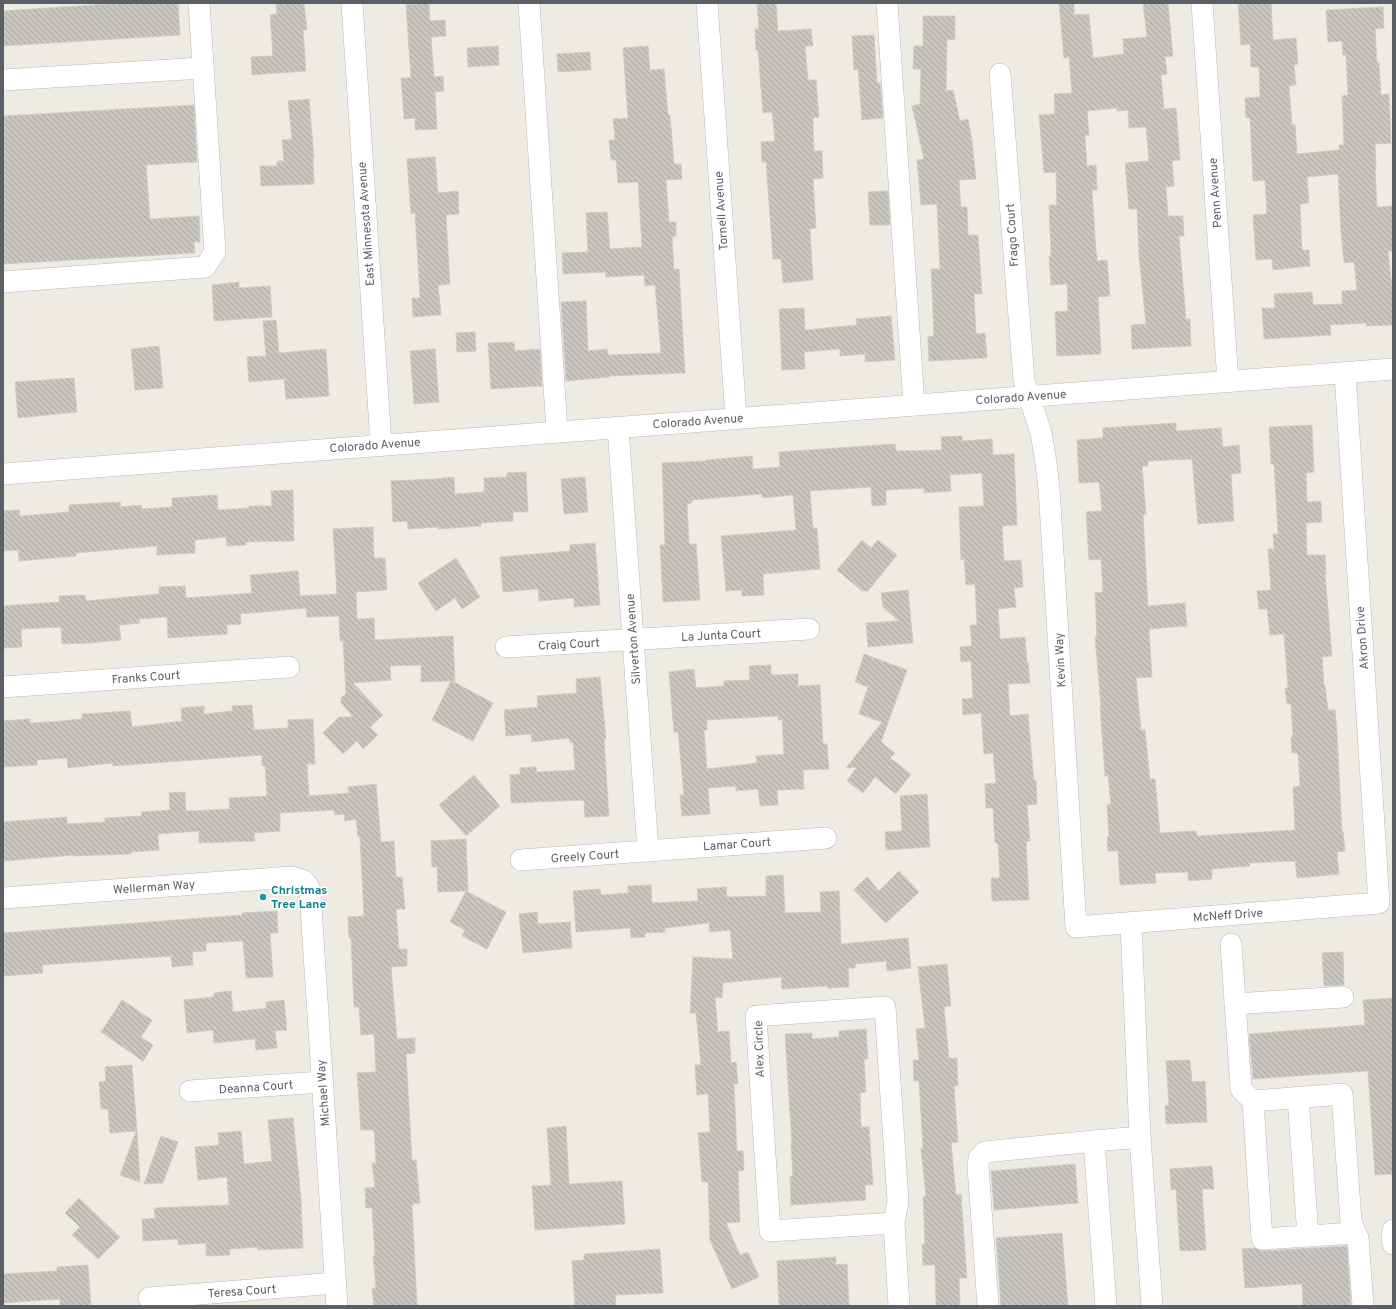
<svg xmlns="http://www.w3.org/2000/svg" width="1396" height="1309" viewBox="0 0 1396 1309" font-family="Overpass,sans-serif">
  <style>
    .building { fill: url(#building-back-hatch); stroke: #d3cdc1; fill-rule: evenodd }
    .lines { fill: none; stroke-linecap: round; stroke-linejoin: round }
    .minor-casing { stroke: #b6b9be; stroke-width: 22 }
    .minor { stroke: #fff; stroke-width: 21 }
    .culture-dot { fill: #0f9aa8; stroke: #fff; stroke-width: 1.5 }
    .labels { text-anchor: middle; stroke-width: 3.5; stroke-linejoin: round; paint-order: stroke }
    .street-label { font-size: 12px; fill: #5b6064; stroke: #fff }
    .culture-label { font-size: 12px; font-weight: bold; fill: #0d838f; stroke: #fff; text-anchor: start }
  </style>
  <defs>
    <pattern id="building-back-hatch" width="6" height="6" patternUnits="userSpaceOnUse"><rect width="6" height="6" fill="#c9c6c0"/><path d="M-1 5l2 2M0 0l6 6M5-1l2 2" fill="none" stroke="#a6a4a0"/></pattern>
  </defs>
  <rect width="100%" height="100%" fill="#eeebe3"/>
  <g class="building">
    <polygon points="123,3 178,3 180,35 3,46 3,11"/>
    <polygon points="276,3 304,3 307,30 303,30 306,71 252,75 251,57 273,56 270,15 277,14"/>
    <polygon points="429,3 430,21 445,20 446,36 431,37 434,77 443,76 444,91 435,92 437,129 415,130 415,118 404,119 401,78 411,78 406,5"/>
    <polygon points="757,3 776,3 778,31 811,29 813,46 805,46 808,80 816,80 819,117 813,118 814,151 822,151 823,178 813,179 816,228 810,229 813,280 783,283 781,259 773,259 766,162 762,162 761,142 775,141 772,112 763,113 758,50 756,50 755,29 759,29"/>
    <polygon points="1059,3 1074,3 1074,15 1089,14 1093,58 1124,54 1123,39 1147,37 1143,3 1168,3 1173,56 1165,57 1167,74 1161,75 1164,109 1176,108 1180,160 1172,161 1174,186 1166,187 1168,216 1183,216 1184,236 1179,236 1186,319 1190,319 1191,346 1132,349 1131,325 1146,324 1139,256 1137,209 1129,209 1125,163 1149,161 1146,127 1129,128 1128,110 1117,111 1117,108 1087,111 1089,135 1085,135 1087,166 1096,165 1097,190 1092,190 1096,253 1097,253 1097,261 1107,260 1110,296 1098,297 1101,354 1057,356 1055,312 1068,311 1067,284 1051,285 1049,256 1051,256 1049,205 1057,205 1056,172 1044,173 1039,115 1055,114 1054,94 1072,93 1069,57 1064,58"/>
    <polygon points="1238,3 1271,3 1273,40 1296,38 1298,64 1294,65 1296,85 1289,86 1292,125 1295,125 1297,154 1339,150 1339,145 1344,145 1342,96 1348,95 1346,55 1343,55 1342,41 1328,42 1326,10 1383,7 1384,28 1375,29 1377,63 1379,63 1381,95 1389,94 1391,143 1375,144 1376,169 1375,169 1377,207 1393,206 1393,251 1388,251 1392,288 1393,288 1393,325 1366,326 1367,323 1330,325 1331,335 1264,339 1262,308 1275,308 1274,294 1312,292 1313,305 1342,304 1342,291 1357,290 1354,262 1344,263 1341,232 1338,174 1307,177 1309,203 1300,204 1302,250 1309,250 1310,266 1273,270 1272,259 1256,260 1253,215 1267,214 1265,180 1253,181 1250,118 1246,118 1245,98 1260,97 1259,67 1251,67 1250,44 1241,45"/>
    <polygon points="923,16 955,16 955,40 947,39 946,91 953,90 960,121 968,119 972,141 976,179 959,180 961,207 967,207 968,235 978,235 982,294 974,294 976,334 985,333 987,358 929,361 928,337 934,336 931,269 940,269 937,204 921,205 917,160 924,159 912,106 920,104 921,69 913,69 914,46 923,46"/>
    <polygon points="874,35 877,83 880,83 883,118 862,120 858,69 854,70 852,36"/>
    <polygon points="498,46 499,65 468,67 467,48"/>
    <polygon points="648,46 650,70 664,69 668,115 670,115 674,164 681,164 682,179 666,180 669,222 676,222 676,236 672,237 674,269 679,269 685,373 609,376 610,377 566,381 561,302 586,301 588,351 607,349 608,355 661,353 655,285 645,286 644,275 606,277 605,272 563,274 562,253 588,252 586,213 607,212 610,249 642,247 638,182 618,183 616,160 611,160 609,140 615,140 613,119 628,118 623,48"/>
    <polygon points="590,52 591,70 558,72 557,54"/>
    <polygon points="309,99 314,157 313,157 314,184 261,186 260,166 277,166 277,161 284,161 282,140 292,139 288,101"/>
    <polygon points="194,105 197,162 146,165 150,219 199,216 200,242 194,242 195,253 3,264 3,116"/>
    <polygon points="435,157 438,193 458,191 459,214 446,215 450,284 438,285 441,315 413,317 412,298 420,298 415,213 411,214 407,159"/>
    <polygon points="888,191 890,225 870,225 868,192"/>
    <polygon points="239,282 239,288 270,286 272,317 214,321 212,285"/>
    <polygon points="804,308 805,330 857,325 856,319 891,316 895,360 865,362 865,354 840,356 840,349 804,352 805,369 782,370 779,309"/>
    <polygon points="276,320 279,353 326,349 329,396 286,399 284,379 249,382 247,357 266,356 263,321"/>
    <polygon points="475,332 476,351 457,352 456,333"/>
    <polygon points="514,342 515,351 540,349 542,386 491,389 488,343"/>
    <polygon points="159,346 163,388 135,390 131,349"/>
    <polygon points="435,349 439,402 414,404 410,351"/>
    <polygon points="74,378 77,412 18,418 15,382"/>
    <polygon points="1176,423 1176,431 1221,428 1223,447 1239,445 1241,473 1231,474 1234,521 1198,524 1192,459 1148,461 1148,466 1142,466 1146,514 1143,515 1148,606 1185,603 1187,626 1149,629 1152,677 1136,678 1141,730 1145,730 1150,779 1155,779 1160,833 1196,831 1197,836 1295,830 1293,787 1300,786 1298,753 1292,753 1291,737 1293,737 1291,704 1287,704 1285,688 1288,688 1284,634 1270,635 1267,609 1259,609 1257,591 1271,590 1268,549 1274,549 1273,534 1278,534 1274,464 1271,464 1269,427 1312,425 1314,472 1306,473 1307,502 1321,501 1322,522 1306,523 1307,555 1325,555 1326,574 1325,574 1332,656 1322,657 1324,685 1325,685 1328,710 1335,710 1337,732 1342,832 1343,832 1345,851 1337,852 1339,874 1297,878 1295,861 1249,863 1250,866 1212,869 1212,879 1188,881 1188,872 1155,873 1156,883 1120,885 1118,851 1108,851 1107,837 1109,837 1107,805 1111,804 1108,776 1105,776 1100,706 1101,706 1095,637 1097,637 1095,593 1103,592 1101,559 1089,560 1086,512 1102,511 1099,482 1079,483 1077,440 1103,438 1103,428"/>
    <polygon points="962,436 962,441 992,439 993,455 1014,454 1017,525 1002,526 1004,561 1021,560 1023,587 1014,588 1016,607 998,609 1000,639 1025,637 1027,663 1028,662 1030,683 1008,684 1010,716 1028,714 1034,781 1036,781 1037,804 1027,805 1030,841 1026,841 1029,900 992,901 991,878 1000,878 998,843 995,843 993,808 986,808 985,784 996,783 993,753 984,754 981,713 963,715 962,699 973,698 971,661 961,662 960,647 972,646 970,625 977,625 975,584 966,585 964,559 961,560 959,507 984,506 982,473 950,475 951,491 924,493 924,488 886,490 886,505 872,506 871,487 810,491 813,528 817,528 820,569 763,574 764,595 742,596 742,590 726,591 721,536 796,530 793,495 762,498 762,494 692,500 692,503 687,504 689,544 696,544 700,600 663,602 660,545 665,545 662,463 706,461 706,460 752,456 753,469 780,467 779,452 895,444 896,451 942,450 941,437"/>
    <polygon points="526,472 528,512 513,512 513,521 481,523 481,526 438,529 438,527 408,529 407,521 393,522 391,481 434,479 454,477 455,494 484,492 484,478 507,477 507,473"/>
    <polygon points="585,477 588,512 564,514 561,479"/>
    <polygon points="293,490 294,541 246,542 246,545 227,546 226,537 195,540 195,553 157,555 157,546 76,553 76,556 19,561 18,550 3,551 3,511 19,510 20,516 69,512 69,505 120,502 121,507 141,505 142,509 172,507 172,498 217,495 218,510 249,508 249,506 272,506 271,491"/>
    <polygon points="373,527 374,558 385,558 387,590 356,592 357,619 374,618 375,640 453,636 455,681 452,681 493,703 473,741 432,720 451,681 421,682 421,665 390,666 391,680 353,683 383,715 370,727 378,735 363,749 357,741 343,754 323,733 339,717 353,717 341,703 341,698 346,693 343,641 340,641 339,616 307,617 306,608 240,614 241,624 227,625 227,634 168,638 167,617 139,619 140,623 119,625 121,640 89,643 62,644 61,627 21,629 22,647 3,648 3,606 59,602 59,596 85,595 86,601 159,594 159,587 185,586 186,598 252,593 250,575 298,571 300,596 337,594 333,529"/>
    <polygon points="862,540 871,548 878,540 897,555 868,591 862,591 837,570"/>
    <polygon points="595,543 600,605 574,607 574,598 539,601 538,589 503,592 500,557 570,551 570,545"/>
    <polygon points="456,558 480,597 462,609 455,598 436,611 418,583"/>
    <polygon points="908,590 913,643 868,647 866,623 899,621 883,607 881,593"/>
    <polygon points="864,654 907,670 881,742 895,753 890,758 911,774 896,794 875,777 863,793 847,781 857,767 846,768 882,722 859,714 868,687 855,682"/>
    <path d="M771,665V675L798,674V686L820,685L823,744H827L829,769L803,770L804,789L777,790L778,805L760,806L758,789L736,791V786L708,788L710,814L682,816L680,795H684L678,732H674L669,672L694,669L696,688L724,686V681L750,680L749,666ZM778,716V720H782L784,754L756,756L757,763L707,769L704,730H707V720Z"/>
    <polygon points="600,677 606,739 604,739 609,816 585,817 584,800 511,803 510,775 520,774 520,768 536,767 537,772 575,770 573,742 570,743 569,738 532,742 531,734 506,736 504,710 538,707 537,696 577,693 576,679"/>
    <polygon points="252,705 254,730 288,728 288,720 313,719 315,764 307,764 309,796 349,793 348,787 376,784 381,842 394,841 396,877 402,877 405,909 396,909 399,949 407,949 407,966 391,967 397,1039 415,1038 415,1053 406,1054 412,1160 416,1160 420,1203 412,1204 417,1306 374,1306 372,1288 376,1288 373,1256 375,1256 372,1208 366,1208 365,1188 375,1187 372,1163 376,1163 374,1130 361,1130 357,1073 376,1072 374,1034 361,1035 359,1007 354,1007 351,938 349,938 348,917 364,916 360,837 358,837 356,819 345,821 344,814 335,815 334,810 280,813 280,831 254,833 255,841 199,843 199,831 158,834 159,850 131,852 131,854 74,856 74,855 3,861 3,822 67,817 67,824 105,822 105,818 142,816 141,812 170,810 169,793 185,792 186,811 230,809 229,798 267,796 265,766 262,766 262,755 113,766 112,763 68,768 67,758 37,760 37,765 3,767 3,721 30,719 30,723 61,721 82,719 82,714 130,711 132,727 182,721 181,708 204,706 204,714 233,711 232,706"/>
    <polygon points="474,775 500,806 466,836 439,805"/>
    <polygon points="927,794 930,847 886,850 885,832 902,831 900,796"/>
    <polygon points="466,839 468,891 438,892 437,867 432,867 431,841"/>
    <polygon points="899,871 919,892 886,923 854,890 867,877 879,891"/>
    <polygon points="783,875 785,913 821,912 820,892 839,891 841,944 908,938 911,968 887,971 886,961 855,964 855,968 848,968 849,987 827,988 827,986 782,989 781,977 723,983 722,998 715,997 718,1032 729,1031 731,1063 736,1062 738,1084 734,1084 737,1151 743,1151 744,1170 738,1171 740,1222 726,1223 740,1255 748,1252 759,1277 732,1289 710,1240 708,1182 702,1182 698,1133 710,1132 708,1094 697,1095 695,1065 701,1065 696,1013 690,1013 693,957 733,959 730,930 710,932 709,923 665,928 665,932 645,933 645,937 631,938 630,928 576,932 573,891 600,889 601,895 628,893 628,886 651,885 652,903 698,901 697,889 726,887 727,897 766,896 766,876"/>
    <polygon points="466,891 506,912 487,949 462,936 465,930 450,922"/>
    <polygon points="277,911 278,933 270,933 273,977 246,978 243,941 206,943 206,951 192,952 193,965 172,967 171,956 42,965 43,973 3,976 3,933 242,915 242,913"/>
    <polygon points="537,912 538,924 570,922 572,948 523,953 519,914"/>
    <polygon points="1343,952 1344,985 1324,986 1322,953"/>
    <polygon points="947,964 951,1006 944,1007 949,1058 957,1058 958,1086 954,1086 958,1142 951,1143 956,1195 961,1194 967,1278 959,1278 960,1306 936,1306 935,1265 923,1265 922,1244 925,1244 923,1197 926,1196 921,1149 923,1148 919,1081 914,1081 913,1060 919,1060 916,1029 925,1028 918,967"/>
    <polygon points="231,991 233,1012 267,1008 266,1002 284,1000 287,1030 275,1031 277,1048 256,1050 255,1039 214,1043 213,1030 187,1033 184,1000 214,997 214,993"/>
    <polygon points="1393,998 1393,1174 1375,1175 1368,1071 1253,1079 1249,1034 1365,1025 1363,1000"/>
    <polygon points="122,1000 152,1020 141,1037 153,1045 143,1061 101,1032"/>
    <polygon points="866,1029 868,1059 864,1059 866,1092 860,1093 861,1127 869,1127 873,1185 865,1185 866,1200 791,1205 790,1176 793,1176 791,1143 792,1143 788,1084 785,1034 812,1033 812,1039 839,1037 839,1031"/>
    <polygon points="1190,1060 1192,1082 1205,1081 1207,1122 1166,1124 1165,1106 1169,1105 1166,1061"/>
    <polygon points="132,1065 137,1131 140,1182 120,1175 136,1131 110,1133 108,1109 101,1109 99,1082 106,1081 105,1067"/>
    <polygon points="293,1118 301,1199 303,1248 258,1250 258,1247 230,1249 230,1255 206,1256 206,1243 178,1245 178,1239 143,1241 142,1219 155,1218 154,1208 229,1205 227,1177 198,1180 195,1147 219,1145 218,1133 241,1131 244,1164 272,1161 268,1120"/>
    <polygon points="566,1126 569,1184 622,1181 625,1224 535,1230 532,1186 551,1185 547,1128"/>
    <polygon points="161,1136 178,1142 163,1183 144,1184"/>
    <polygon points="1075,1164 1078,1203 994,1210 991,1171"/>
    <polygon points="1212,1166 1214,1189 1202,1189 1206,1250 1180,1251 1176,1189 1171,1190 1170,1169"/>
    <polygon points="79,1198 120,1237 98,1259 72,1235 80,1227 65,1213"/>
    <polygon points="1062,1233 1068,1306 1001,1306 996,1238"/>
    <polygon points="1347,1246 1351,1306 1303,1306 1302,1284 1245,1288 1242,1249 1255,1248 1263,1251"/>
    <polygon points="660,1249 663,1293 615,1295 616,1305 575,1306 572,1261 584,1260 584,1254"/>
    <polygon points="836,1257 836,1265 847,1264 849,1306 779,1306 777,1261"/>
    <polygon points="88,1265 91,1306 60,1306 60,1299 3,1303 3,1274 57,1271 57,1267"/>
  </g>
  <g class="lines">
    <g class="minor-casing">
      <g id="minor">
        <polyline points="352,3 381,444"/>
        <polyline points="529,3 557,431"/>
        <polyline points="707,3 736,418"/>
        <polyline points="887,3 914,405"/>
        <polyline points="1202,3 1228,382"/>
        <polyline points="1000,74 1024,380 1041,433 1045,456 1049,488 1076,927 1379,903 1345,373"/>
        <polyline points="3,80 203,68"/>
        <polyline points="3,282 205,267 215,252 199,3"/>
        <polyline points="618,427 648,851"/>
        <polyline points="3,474 1393,369"/>
        <polyline points="506,647 809,629"/>
        <polyline points="3,687 289,667"/>
        <polyline points="521,860 826,838"/>
        <polyline points="3,898 292,877 304,881 308,886 310,892 337,1306"/>
        <polyline points="1131,923 1140,1137"/>
        <polyline points="1231,944 1241,1089 1253,1101 1262,1239 1308,1236 1298,1097"/>
        <polyline points="1235,1004 1343,997"/>
        <polyline points="190,1091 322,1082"/>
        <polyline points="1253,1101 1342,1094 1351,1222 1358,1238 1363,1306"/>
        <polyline points="894,1223 770,1231 756,1016 885,1007 898,1201 894,1223 899,1306"/>
        <polyline points="1393,1230 1392,1238 1393,1244"/>
        <polyline points="1308,1236 1355,1233"/>
        <polyline points="149,1298 336,1283"/>
        <polyline points="988,1306 978,1167 979,1158 985,1152 1094,1141"/>
        <polyline points="1106,1306 1094,1141 1140,1137 1152,1306"/>
      </g>
    </g>
    <use href="#minor" class="minor"/>
  </g>
  <circle class="culture-dot" cx="263" cy="897" r="4"/>
  <g class="labels">
    <g class="street-label">
      <text transform="translate(1215 193) rotate(-94)" y="4">Penn Avenue</text>
      <text transform="translate(721 211) rotate(-94)" y="4">Tornell Avenue</text>
      <text transform="translate(366 224) rotate(-94)" y="4">East Minnesota Avenue</text>
      <text transform="translate(1012 235) rotate(-94)" y="4">Frago Court</text>
      <text transform="translate(1021 397) rotate(-4)" y="4">Colorado Avenue</text>
      <text transform="translate(698 421) rotate(-4)" y="4">Colorado Avenue</text>
      <text transform="translate(375 445) rotate(-4)" y="4">Colorado Avenue</text>
      <text transform="translate(721 635) rotate(-3)" y="4">La Junta Court</text>
      <text transform="translate(1362 638) rotate(-94)" y="4">Akron Drive</text>
      <text transform="translate(633 639) rotate(-94)" y="4">Silverton Avenue</text>
      <text transform="translate(569 644) rotate(-3)" y="4">Craig Court</text>
      <text transform="translate(1060 660) rotate(-93)" y="4">Kevin Way</text>
      <text transform="translate(146 677) rotate(-4)" y="4">Franks Court</text>
      <text transform="translate(737 844) rotate(-4)" y="4">Lamar Court</text>
      <text transform="translate(585 856) rotate(-4)" y="4">Greely Court</text>
      <text transform="translate(154 887) rotate(-4)" y="4">Wellerman Way</text>
      <text transform="translate(1228 915) rotate(-4)" y="4">McNeff Drive</text>
      <text transform="translate(759 1049) rotate(-92)" y="4">Alex Circle</text>
      <text transform="translate(256 1087) rotate(-4)" y="4">Deanna Court</text>
      <text transform="translate(323 1093) rotate(-94)" y="4">Michael Way</text>
      <text transform="translate(242 1291) rotate(-4)" y="4">Teresa Court</text>
    </g>
    <g class="culture-label">
      <text x="271" y="894">Christmas<tspan x="271" dy="14">Tree Lane</tspan></text>
    </g>
  </g>
  <rect width="1396" height="1309" fill="none" stroke="#5b6064" stroke-width="8"/>
</svg>
